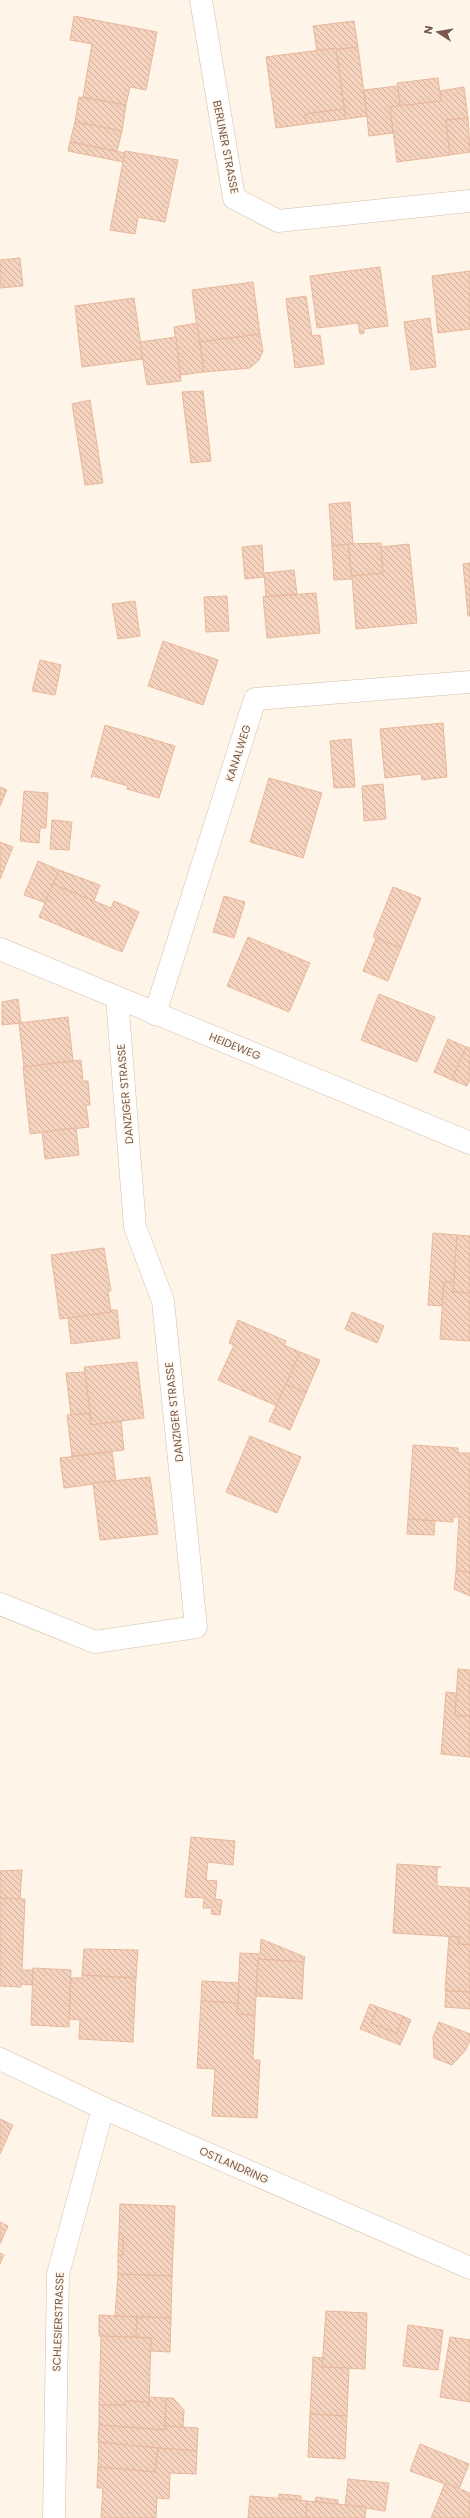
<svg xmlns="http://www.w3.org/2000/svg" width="470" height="2518" viewBox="0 0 470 2518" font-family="Poppins,sans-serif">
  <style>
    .building { fill: url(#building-back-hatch); stroke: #e9b89d }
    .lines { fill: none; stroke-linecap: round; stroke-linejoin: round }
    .minor-casing { stroke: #d4beaf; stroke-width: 23 }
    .minor { stroke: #fff; stroke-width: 22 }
    .labels { text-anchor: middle; stroke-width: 3; stroke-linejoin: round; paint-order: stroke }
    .street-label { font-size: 11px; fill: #7a5a4a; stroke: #fff9f0 }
  </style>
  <defs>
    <pattern id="building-back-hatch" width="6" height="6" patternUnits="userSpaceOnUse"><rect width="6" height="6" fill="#f5d3be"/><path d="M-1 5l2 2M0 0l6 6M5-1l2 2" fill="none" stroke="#cbae9c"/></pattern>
  </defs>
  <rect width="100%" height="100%" fill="#fef5e8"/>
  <g class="building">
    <polygon points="74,16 157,32 146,90 130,87 126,105 83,97 92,44 70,40"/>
    <polygon points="354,21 358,47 317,51 313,26"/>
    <polygon points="358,47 367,116 346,119 336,50"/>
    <polygon points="336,48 344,109 305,114 306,124 276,128 266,57"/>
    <polygon points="438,78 441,101 400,106 397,83"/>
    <polygon points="398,86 400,106 390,107 393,133 369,136 364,90"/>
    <polygon points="464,87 468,118 446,120 450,155 397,162 390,107 441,101 440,91"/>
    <polygon points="79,97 126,105 122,131 75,122"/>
    <polygon points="344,109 346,119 306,124 305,114"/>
    <polygon points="468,118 470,152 450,155 446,120"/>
    <polygon points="75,122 122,131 117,151 70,142"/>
    <polygon points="70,142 125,153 123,162 68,151"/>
    <polygon points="125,151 178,160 165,222 138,217 135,234 110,230"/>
    <polygon points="20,258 23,286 0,288 0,260"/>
    <polygon points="380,267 388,326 364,329 364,333 360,334 358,323 317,328 310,276"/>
    <polygon points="470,271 470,329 438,333 432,276"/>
    <polygon points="253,282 260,334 199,342 192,290"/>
    <polygon points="306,296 312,336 320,335 324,364 295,368 286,299"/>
    <polygon points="134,298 143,359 82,367 75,306"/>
    <polygon points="430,318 436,367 411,370 404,322"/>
    <polygon points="197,323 204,372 180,375 174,327"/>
    <polygon points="260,334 263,351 259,360 250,368 204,372 200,342"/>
    <polygon points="176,337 181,381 147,385 140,342"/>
    <polygon points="203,391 211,461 191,463 182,392"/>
    <polygon points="90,400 103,483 85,485 72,404"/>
    <polygon points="350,502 353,544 332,546 329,504"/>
    <polygon points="381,543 383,573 352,576 348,544"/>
    <polygon points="348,544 352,579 334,580 332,546"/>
    <polygon points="409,544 417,623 356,629 352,576 383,573 381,547"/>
    <polygon points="262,545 264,577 245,579 242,547"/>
    <polygon points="470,563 470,616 468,616 463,564"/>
    <polygon points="294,570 297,594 263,597 266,596 264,573"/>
    <polygon points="316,593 320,633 267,638 263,597"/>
    <polygon points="227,596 229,631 206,632 204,597"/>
    <polygon points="135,601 140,636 118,639 112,604"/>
    <polygon points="163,641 218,660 203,705 148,686"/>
    <polygon points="40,660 61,665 55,695 32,691"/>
    <polygon points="443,723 447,777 422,780 421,774 385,778 380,729"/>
    <polygon points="105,725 175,746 159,798 127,789 128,786 93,776 91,778"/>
    <polygon points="351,739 355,787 334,788 330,741"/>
    <polygon points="269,778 322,793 303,858 250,842"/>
    <polygon points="383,784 386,819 364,821 362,786"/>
    <polygon points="0,787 7,790 0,806"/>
    <polygon points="24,791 48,793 46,828 40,828 39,843 20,841"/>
    <polygon points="52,820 72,822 69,850 50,849"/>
    <polygon points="0,842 13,847 0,879"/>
    <polygon points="38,861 59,870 46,903 24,895"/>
    <polygon points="59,870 100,885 94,901 53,884"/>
    <polygon points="53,884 111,908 114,901 139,912 122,952 39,917"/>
    <polygon points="393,887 421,898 401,948 373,937"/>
    <polygon points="224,896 245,902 234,938 213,932"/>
    <polygon points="248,937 310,963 289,1012 227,986"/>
    <polygon points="376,938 401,948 388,981 363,971"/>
    <polygon points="379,994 435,1017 417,1062 361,1040"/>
    <polygon points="18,999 21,1023 2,1025 2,1002"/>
    <polygon points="68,1017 73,1061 24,1067 19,1023"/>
    <polygon points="448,1039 466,1047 452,1080 434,1072"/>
    <polygon points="466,1047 470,1048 470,1080 467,1086 452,1080"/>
    <polygon points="81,1060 83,1081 88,1081 90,1105 86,1105 89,1127 30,1134 23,1067"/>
    <polygon points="76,1128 79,1155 45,1159 42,1132"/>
    <polygon points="433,1233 457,1235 454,1282 444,1282 442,1306 428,1305"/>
    <polygon points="457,1235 470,1236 470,1293 453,1292"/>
    <polygon points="104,1248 111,1291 108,1291 111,1312 60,1319 51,1255"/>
    <polygon points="444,1282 454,1282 453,1292 470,1293 470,1341 440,1339"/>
    <polygon points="110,1310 117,1310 120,1338 71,1344 68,1318 111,1312"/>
    <polygon points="352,1312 384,1326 377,1343 345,1329"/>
    <polygon points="238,1320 286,1341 284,1345 300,1352 277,1406 218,1380 234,1345 229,1343"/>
    <polygon points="300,1352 320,1360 306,1393 286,1384"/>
    <polygon points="137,1362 144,1418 91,1425 84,1367"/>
    <polygon points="85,1372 90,1413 71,1415 66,1373"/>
    <polygon points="286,1384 306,1393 290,1430 269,1421"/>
    <polygon points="90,1413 91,1425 121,1421 124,1450 72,1456 67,1415"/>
    <polygon points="250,1436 301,1457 277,1513 226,1492"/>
    <polygon points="413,1445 458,1448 458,1453 470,1453 470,1572 456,1571 459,1517 453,1517 453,1522 408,1519"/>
    <polygon points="112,1452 116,1481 64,1488 60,1458"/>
    <polygon points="150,1477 158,1534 100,1540 93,1483"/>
    <polygon points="408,1519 435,1521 434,1535 407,1534"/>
    <polygon points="456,1571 470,1572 470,1596 454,1589"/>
    <polygon points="458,1669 470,1670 470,1716 455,1716"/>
    <polygon points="446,1692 456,1693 455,1716 470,1716 470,1757 441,1754"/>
    <polygon points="191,1837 235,1841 233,1865 208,1862 206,1880 217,1881 215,1899 222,1900 220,1915 211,1914 212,1908 203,1908 204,1898 185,1897"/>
    <polygon points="397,1864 441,1867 437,1868 437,1886 470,1888 470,1945 458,1944 459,1937 393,1933"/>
    <polygon points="22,1870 20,1899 0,1898 0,1871"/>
    <polygon points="0,1898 25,1899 22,1970 33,1970 32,1985 21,1984 21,1987 0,1986"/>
    <polygon points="449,1936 459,1937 458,1944 470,1945 470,1992 445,1991"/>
    <polygon points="261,1939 305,1957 304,1962 258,1959 255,2015 237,2014 240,1953 260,1954"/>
    <polygon points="84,1949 138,1950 136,1978 82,1975"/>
    <polygon points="258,1959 304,1962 302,1999 256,1996"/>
    <polygon points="33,1968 71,1970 69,2027 31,2025"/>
    <polygon points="82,1975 136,1978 133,2042 79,2039 80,2020 69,2019 71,1978 82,1978"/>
    <polygon points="202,1981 239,1983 238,2003 201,2001"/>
    <polygon points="446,1991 470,1992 470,2009 445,2007"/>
    <polygon points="201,2001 238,2003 237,2014 255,2015 253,2060 260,2060 257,2118 212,2116 215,2069 197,2068"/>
    <polygon points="370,2004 378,2007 371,2023 397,2033 403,2016 411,2020 400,2045 360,2029"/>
    <polygon points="378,2007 403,2016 397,2033 371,2023"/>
    <polygon points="439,2022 470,2034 470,2041 465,2051 452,2065 434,2058 433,2037"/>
    <polygon points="0,2119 13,2125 0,2154"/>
    <polygon points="120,2204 175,2206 172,2276 118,2274 118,2255 123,2255 123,2235 119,2234"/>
    <polygon points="0,2222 8,2226 0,2244"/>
    <polygon points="119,2234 123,2235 123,2255 118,2255"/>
    <polygon points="0,2253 4,2255 0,2264"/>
    <polygon points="118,2274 172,2276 171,2318 115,2316"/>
    <polygon points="326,2311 367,2313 365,2369 322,2367"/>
    <polygon points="99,2315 137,2317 136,2337 99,2336"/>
    <polygon points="137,2317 171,2318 170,2352 150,2351 151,2338 136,2337"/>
    <polygon points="408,2325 443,2330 438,2370 403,2366"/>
    <polygon points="101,2336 151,2338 149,2406 147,2406 147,2402 126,2401 125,2405 99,2405"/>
    <polygon points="450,2337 470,2340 470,2402 440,2397"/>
    <polygon points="313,2357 323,2358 322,2367 349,2368 347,2416 310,2414"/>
    <polygon points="149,2397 166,2398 165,2430 99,2425 99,2405 125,2405 126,2401 147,2402 147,2406 149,2406"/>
    <polygon points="166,2398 173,2398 184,2410 183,2427 165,2426"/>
    <polygon points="310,2414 347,2416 345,2459 308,2457"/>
    <polygon points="99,2425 165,2430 165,2426 198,2428 197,2451 98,2443"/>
    <polygon points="99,2442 158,2448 155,2472 98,2467"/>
    <polygon points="420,2444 469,2464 459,2489 410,2471"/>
    <polygon points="158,2448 197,2451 196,2474 170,2473 169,2499 157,2498 156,2518 101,2518 103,2488 97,2488 98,2467 155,2472"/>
    <polygon points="348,2479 389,2483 385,2511 345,2505"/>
    <polygon points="445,2483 470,2493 470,2518 431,2518"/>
    <polygon points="279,2494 301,2496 301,2501 278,2499"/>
    <polygon points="250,2496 307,2501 306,2518 248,2518"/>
    <polygon points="316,2497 338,2500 338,2505 315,2502"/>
    <polygon points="307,2501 366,2507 365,2518 306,2518"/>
  </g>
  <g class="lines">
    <g class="minor-casing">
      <g id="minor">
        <polyline points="201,0 234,198 278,221 470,201"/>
        <polyline points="0,949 470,1143"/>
        <polyline points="155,1014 255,699 470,682"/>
        <polyline points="0,1604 95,1642 196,1627 163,1301 135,1227 117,998"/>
        <polyline points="0,2059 103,2108 470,2268"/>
        <polyline points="54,2518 58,2274 103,2108"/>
      </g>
    </g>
    <use href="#minor" class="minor"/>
  </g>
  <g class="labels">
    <g class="street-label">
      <text transform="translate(226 147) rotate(79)" y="4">BERLINER STRASSE</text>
      <text transform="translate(238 753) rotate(-72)" y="4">KANALWEG</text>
      <text transform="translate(235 1046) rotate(22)" y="4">HEIDEWEG</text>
      <text transform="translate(125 1094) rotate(-95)" y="4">DANZIGER STRASSE</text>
      <text transform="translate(174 1412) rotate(-96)" y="4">DANZIGER STRASSE</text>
      <text transform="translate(234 2165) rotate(24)" y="4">OSTLANDRING</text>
      <text transform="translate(58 2322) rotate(-88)" y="4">SCHLESIERSTRASSE</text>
    </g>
  </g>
  <g transform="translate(438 32) rotate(282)" stroke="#fff9f0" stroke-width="3" paint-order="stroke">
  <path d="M0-3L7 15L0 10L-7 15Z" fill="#7a5a4a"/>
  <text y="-6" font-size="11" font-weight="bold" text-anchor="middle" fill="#7a5a4a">N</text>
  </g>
</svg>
